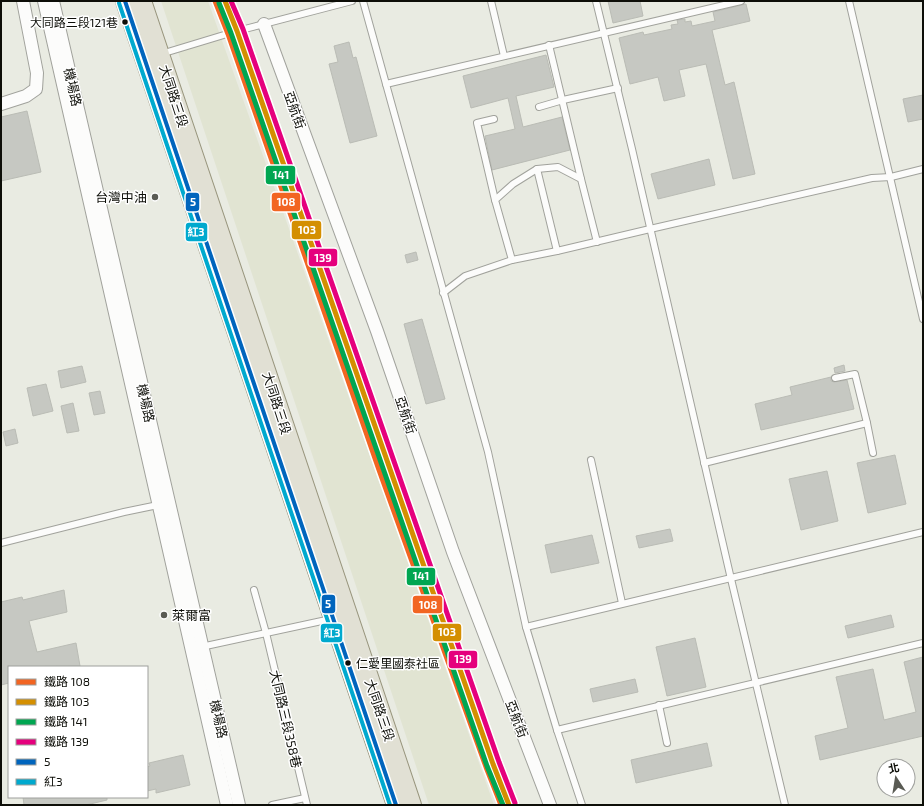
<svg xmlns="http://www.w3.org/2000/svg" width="924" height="806" viewBox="0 0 924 806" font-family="'Exo 2','Noto Sans TC',sans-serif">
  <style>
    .built { fill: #e1e4d2 }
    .building { fill: #c6c8c2; stroke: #babcb5 }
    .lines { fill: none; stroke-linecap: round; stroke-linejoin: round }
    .service-casing { stroke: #a1a29c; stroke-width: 8 }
    .minor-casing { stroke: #a1a29c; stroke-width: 14 }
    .primary-casing { stroke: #98957d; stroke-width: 20 }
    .service { stroke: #fcfcfb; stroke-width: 6 }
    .minor { stroke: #fcfcfb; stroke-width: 12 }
    .primary { stroke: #e1e0d4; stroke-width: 18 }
    .bus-1-casing { stroke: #fff; stroke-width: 7 }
    .bus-2-casing { stroke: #fff; stroke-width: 7 }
    .bus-1 { stroke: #0065bd; stroke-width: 4 }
    .bus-2 { stroke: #00a9ce; stroke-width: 4 }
    .rail-1-casing { stroke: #fff; stroke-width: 8 }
    .rail-2-casing { stroke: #fff; stroke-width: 8 }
    .rail-3-casing { stroke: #fff; stroke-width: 8 }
    .rail-4-casing { stroke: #fff; stroke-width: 8 }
    .rail-1 { stroke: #f26522; stroke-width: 5 }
    .rail-2 { stroke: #d48f01; stroke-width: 5 }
    .rail-3 { stroke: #00a651; stroke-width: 5 }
    .rail-4 { stroke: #e5007d; stroke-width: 5 }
    .bus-dot { fill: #0d0e08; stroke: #fff; stroke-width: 1.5 }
    .poi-dot { fill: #5a5b54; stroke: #fff; stroke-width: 1.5 }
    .labels { text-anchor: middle; stroke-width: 3; stroke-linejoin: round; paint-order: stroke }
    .bus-label { font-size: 12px; fill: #0d0e08; stroke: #fff; text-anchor: end }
    .street-label { font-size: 13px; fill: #0d0e08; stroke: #fff }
    .poi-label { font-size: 13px; fill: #0d0e08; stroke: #fff; text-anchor: end }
    .line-badge { stroke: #fff; stroke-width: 1.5 }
    .badge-label { font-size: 11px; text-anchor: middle; font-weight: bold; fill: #fff }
  </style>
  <rect width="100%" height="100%" fill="#e9ebe2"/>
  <polygon class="built" points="161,1 208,1 494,805 429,805"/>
  <g class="building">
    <polygon points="608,1 640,1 643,16 613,23"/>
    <polygon points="746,4 750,21 712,30 725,85 734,82 755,174 733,179 706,64 679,70 685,96 664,101 658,77 630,84 619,38 643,32 644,35 672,29 671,25 678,24 677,20 685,19 685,22 691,21 692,26 715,21 713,12"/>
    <polygon points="349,42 353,58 356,57 377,136 350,143 329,64 338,62 334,46"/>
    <polygon points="546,55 554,87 516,96 523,127 562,117 570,150 492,170 485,136 515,129 508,98 471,108 463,76"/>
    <polygon points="923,95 923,119 908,122 903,99"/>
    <polygon points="27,111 41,172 1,181 1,117"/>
    <polygon points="709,159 715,185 658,199 651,174"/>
    <polygon points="416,252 418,260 407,263 405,255"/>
    <polygon points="422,319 445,399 426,404 404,324"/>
    <polygon points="844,365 845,371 835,373 834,368"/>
    <polygon points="82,366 86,382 61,388 58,371"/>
    <polygon points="831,377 831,381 834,382 847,380 854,409 761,430 755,404 792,395 790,387"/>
    <polygon points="46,384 53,411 33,416 27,388"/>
    <polygon points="100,391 105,413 94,415 89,393"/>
    <polygon points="73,403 79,431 67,433 61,406"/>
    <polygon points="15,429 18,443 6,446 3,432"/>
    <polygon points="895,455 906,504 868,513 857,463"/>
    <polygon points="827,471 838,521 801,530 789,479"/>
    <polygon points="670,529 673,541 639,548 636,536"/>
    <polygon points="592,535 599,563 551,573 545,545"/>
    <polygon points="64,590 67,612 29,621 37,652 76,643 80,666 9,667 9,683 1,685 1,602 22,597 23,600"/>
    <polygon points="891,615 894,627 848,638 845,626"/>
    <polygon points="695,638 706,687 667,696 656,647"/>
    <polygon points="923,657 923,736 820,760 815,736 848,728 836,677 873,669 884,720 916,712 904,662"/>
    <polygon points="635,679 638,692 593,702 590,689"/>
    <polygon points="707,743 712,766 636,783 631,760"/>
    <polygon points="183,755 190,785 156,793 156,789 147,791 147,767 150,766 149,763"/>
    <polygon points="23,797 107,797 107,800 86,805 24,805"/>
  </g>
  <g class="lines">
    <g class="service-casing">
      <g id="service">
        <polyline points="363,1 488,452 526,627 557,730 582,805"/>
        <polyline points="491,1 504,56"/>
        <polyline points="596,1 632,149 731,579 785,805"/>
        <polyline points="849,1 923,319"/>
        <polyline points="549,45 581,179"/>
        <polyline points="161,54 237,31 352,1"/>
        <polyline points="386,84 741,1"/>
        <polyline points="539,107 563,100 618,88"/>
        <polyline points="494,119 477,123 495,200"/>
        <polyline points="537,169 557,251"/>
        <polyline points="512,260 495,200 513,184 537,169 558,167 581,179 597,242"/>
        <polyline points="443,293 465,276 512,260 557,251 650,229 872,178 891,177 923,169"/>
        <polyline points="867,423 873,453"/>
        <polyline points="591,460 622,603"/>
        <polyline points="704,463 867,423 855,374 835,378"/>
        <polyline points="1,543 124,512 158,505"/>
        <polyline points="254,590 266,633 307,805"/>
        <polyline points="526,627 923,532"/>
        <polyline points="201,647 331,619"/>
        <polyline points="659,705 667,743"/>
        <polyline points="557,730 923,643"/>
        <polyline points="272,805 305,798"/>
      </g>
    </g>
    <g class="minor-casing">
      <g id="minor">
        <polyline points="44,1 227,805"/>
        <polyline points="53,1 239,805"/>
        <polyline points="264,24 377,331 453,552 550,805"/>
        <polyline points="1,104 26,96 36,89 37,73 23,1"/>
      </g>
    </g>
    <g class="primary-casing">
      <g id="primary">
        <polyline points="125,1 396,805"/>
        <polyline points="142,1 412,805"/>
      </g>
    </g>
    <use href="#service" class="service"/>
    <use href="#minor" class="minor"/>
    <use href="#primary" class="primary"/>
    <g class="bus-1-casing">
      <polyline id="bus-1" points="125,1 396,805"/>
    </g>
    <g class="bus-2-casing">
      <polyline id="bus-2" points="119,3 390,805"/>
    </g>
    <use href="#bus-1" class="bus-1"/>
    <use href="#bus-2" class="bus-2"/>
    <g class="rail-1-casing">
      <polyline id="rail-1" points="215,1 228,34 379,470 486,767 501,805"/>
    </g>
    <g class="rail-2-casing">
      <polyline id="rail-2" points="225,1 237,31 493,764 509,805"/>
    </g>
    <g class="rail-3-casing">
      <polyline id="rail-3" points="219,3 231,33 487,766 503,805"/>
    </g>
    <g class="rail-4-casing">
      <polyline id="rail-4" points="231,1 243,29 499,762 515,803"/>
    </g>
    <use href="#rail-1" class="rail-1"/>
    <use href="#rail-2" class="rail-2"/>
    <use href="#rail-3" class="rail-3"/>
    <use href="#rail-4" class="rail-4"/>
  </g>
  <g class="bus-dot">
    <circle cx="125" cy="22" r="3.5"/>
    <circle cx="348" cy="663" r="3.5"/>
  </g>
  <g class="poi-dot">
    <circle cx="155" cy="197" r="4"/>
    <circle cx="164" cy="615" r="4"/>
  </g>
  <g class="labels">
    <g class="bus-label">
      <text x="118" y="27">大同路三段121巷</text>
      <text x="356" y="668" text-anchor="start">仁愛里國泰社區</text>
    </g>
    <g class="street-label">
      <text transform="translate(73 87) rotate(77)" y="5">機場路</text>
      <text transform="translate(174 96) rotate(72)" y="5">大同路三段</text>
      <text transform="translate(295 110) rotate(70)" y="5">亞航街</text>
      <text transform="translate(146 403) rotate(77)" y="5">機場路</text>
      <text transform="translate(277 403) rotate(72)" y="5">大同路三段</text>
      <text transform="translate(406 415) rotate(71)" y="5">亞航街</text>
      <text transform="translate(380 710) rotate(71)" y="5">大同路三段</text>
      <text transform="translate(219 719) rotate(77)" y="5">機場路</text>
      <text transform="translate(286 719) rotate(77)" y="5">大同路三段358巷</text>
      <text transform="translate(517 719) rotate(69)" y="5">亞航街</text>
    </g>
    <g class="poi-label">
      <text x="147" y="202">台灣中油</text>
      <text x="172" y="620" text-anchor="start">萊爾富</text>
    </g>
  </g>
  <g class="line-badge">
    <rect x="265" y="165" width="31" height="20" rx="4" fill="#00a651"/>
    <rect x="185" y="192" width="15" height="20" rx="4" fill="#0065bd"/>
    <rect x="271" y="192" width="30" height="20" rx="4" fill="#f26522"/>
    <rect x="291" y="220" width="31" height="20" rx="4" fill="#d48f01"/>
    <rect x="185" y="222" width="23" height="20" rx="4" fill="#00a9ce"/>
    <rect x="308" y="248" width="30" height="19" rx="4" fill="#e5007d"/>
    <rect x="406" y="567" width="30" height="19" rx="4" fill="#00a651"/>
    <rect x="321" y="594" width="15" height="20" rx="4" fill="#0065bd"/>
    <rect x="412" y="595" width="31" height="19" rx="4" fill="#f26522"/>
    <rect x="432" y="623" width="30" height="19" rx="4" fill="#d48f01"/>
    <rect x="320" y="623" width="23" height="20" rx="4" fill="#00a9ce"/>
    <rect x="448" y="650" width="30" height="19" rx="4" fill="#e5007d"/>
  </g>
  <g class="badge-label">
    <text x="281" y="179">141</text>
    <text x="193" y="206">5</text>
    <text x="286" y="206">108</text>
    <text x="307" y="234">103</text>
    <text x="196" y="236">紅3</text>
    <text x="323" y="262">139</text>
    <text x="421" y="580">141</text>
    <text x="328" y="608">5</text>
    <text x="428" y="609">108</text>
    <text x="447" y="636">103</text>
    <text x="332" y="637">紅3</text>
    <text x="463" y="663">139</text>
  </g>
  <rect width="924" height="806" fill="none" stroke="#0d0e08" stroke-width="4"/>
  <rect x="8" y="666" width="140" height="132" fill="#ffffff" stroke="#9e9f9c"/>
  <rect x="16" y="679" width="20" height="6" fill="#f26522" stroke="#9e9f9c"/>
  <text x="44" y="686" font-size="12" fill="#0d0e08">鐵路 108</text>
  <rect x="16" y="699" width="20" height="6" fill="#d48f01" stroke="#9e9f9c"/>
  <text x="44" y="706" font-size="12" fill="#0d0e08">鐵路 103</text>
  <rect x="16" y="719" width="20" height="6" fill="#00a651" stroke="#9e9f9c"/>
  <text x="44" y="726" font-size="12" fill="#0d0e08">鐵路 141</text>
  <rect x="16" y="739" width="20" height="6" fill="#e5007d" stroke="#9e9f9c"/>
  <text x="44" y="746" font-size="12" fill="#0d0e08">鐵路 139</text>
  <rect x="16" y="759" width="20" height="6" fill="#0065bd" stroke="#9e9f9c"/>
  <text x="44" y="766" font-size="12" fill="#0d0e08">5</text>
  <rect x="16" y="779" width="20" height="6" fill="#00a9ce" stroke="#9e9f9c"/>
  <text x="44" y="786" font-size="12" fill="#0d0e08">紅3</text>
  <g transform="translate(896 778) rotate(348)"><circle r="19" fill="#ffffff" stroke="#9e9f9c"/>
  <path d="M0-3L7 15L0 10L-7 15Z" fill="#5a5b54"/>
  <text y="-6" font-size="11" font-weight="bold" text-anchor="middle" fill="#0d0e08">北</text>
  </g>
</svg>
